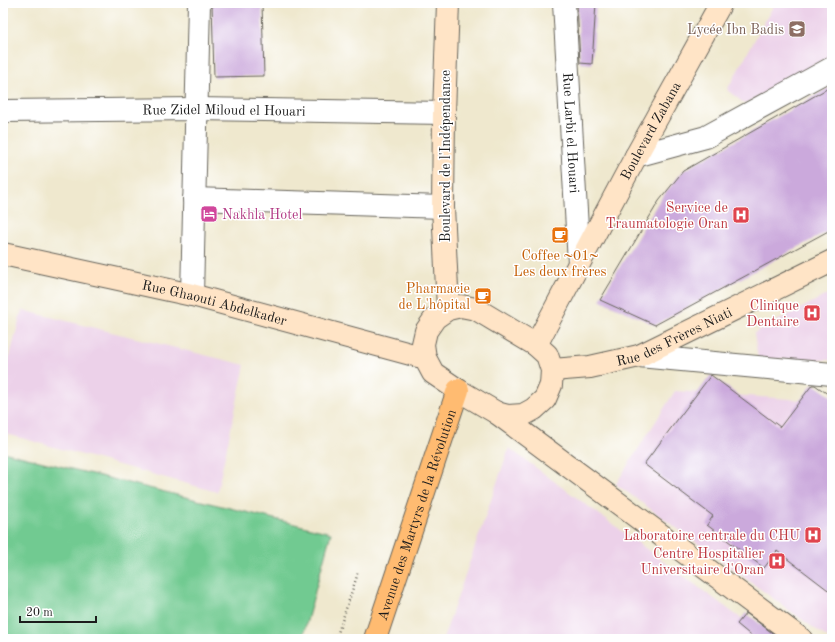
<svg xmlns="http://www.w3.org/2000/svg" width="835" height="642" viewBox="0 0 835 642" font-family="'Old Standard TT',serif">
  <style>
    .built { fill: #ecd1e9 }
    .green { fill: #71ca91; stroke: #467356 }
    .building { fill: #cba9dc }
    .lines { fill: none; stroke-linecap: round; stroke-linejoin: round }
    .street-casing { stroke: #66635a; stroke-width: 24 }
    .secondary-casing { stroke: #66635a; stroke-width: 24 }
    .primary-casing { stroke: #66635a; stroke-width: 24 }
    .path { stroke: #66635a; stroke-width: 2.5; stroke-dasharray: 1 3; stroke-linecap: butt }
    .street { stroke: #fff; stroke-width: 22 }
    .secondary { stroke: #ffe4c6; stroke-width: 22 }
    .primary { stroke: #ffbb71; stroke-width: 22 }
    .labels { text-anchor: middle; stroke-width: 3; stroke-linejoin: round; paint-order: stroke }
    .education-label { font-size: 14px; fill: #785e54; stroke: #fff; text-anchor: end }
    .street-label { font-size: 14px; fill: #1c1c1c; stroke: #fff }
    .health-label { font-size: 14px; fill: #be3a42; stroke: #fff; text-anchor: end }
    .hotel-label { font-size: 14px; fill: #b23c85; stroke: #fff; text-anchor: start }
    .food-label { font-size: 14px; fill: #c56008; stroke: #fff }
  </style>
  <rect width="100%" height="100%" fill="#fff"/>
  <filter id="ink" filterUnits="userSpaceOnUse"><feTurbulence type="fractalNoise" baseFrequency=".025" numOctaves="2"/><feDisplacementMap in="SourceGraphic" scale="8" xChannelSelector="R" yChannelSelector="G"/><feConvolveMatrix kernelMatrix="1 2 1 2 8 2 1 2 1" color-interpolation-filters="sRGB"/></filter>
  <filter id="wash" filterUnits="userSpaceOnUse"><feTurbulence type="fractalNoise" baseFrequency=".012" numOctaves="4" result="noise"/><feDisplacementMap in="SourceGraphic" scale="16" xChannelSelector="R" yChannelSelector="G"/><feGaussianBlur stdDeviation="0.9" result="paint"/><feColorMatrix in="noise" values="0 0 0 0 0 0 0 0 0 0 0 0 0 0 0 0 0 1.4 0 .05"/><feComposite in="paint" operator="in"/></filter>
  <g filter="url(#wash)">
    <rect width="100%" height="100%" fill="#efe8ce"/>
    <g class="built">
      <polygon points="775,3 832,3 832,55 745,104 727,90"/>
      <polygon points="832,292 832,360 758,359 754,333"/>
      <polygon points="22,310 245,365 217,492 3,433 3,382"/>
      <polygon points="675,391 832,402 832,639 829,639 616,484"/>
      <polygon points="509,448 769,639 443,639"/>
    </g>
    <polygon class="green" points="3,452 331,533 302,639 291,639 282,636 280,639 3,639"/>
    <g id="blocks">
      <g class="building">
        <polygon points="212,3 262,3 264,76 214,77"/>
        <polygon points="577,3 596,3 592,64 580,63"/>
        <polygon points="832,86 832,229 655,325 600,300 659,201 683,171"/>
        <polygon points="711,375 780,427 812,385 815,385 832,397 832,593 777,551 764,568 707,525 713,516 644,464"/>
        <polygon points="746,613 780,639 755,639 737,624"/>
      </g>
    </g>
  </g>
  <g filter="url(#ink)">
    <use href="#blocks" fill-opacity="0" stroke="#66635a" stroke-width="1"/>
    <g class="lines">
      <g class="street-casing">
        <g id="street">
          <path id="s1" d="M564,3L579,263"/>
          <path id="s2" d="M3,111L196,109L444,113"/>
          <polyline points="636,156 706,137 832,68"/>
          <polyline points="194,199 443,207"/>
          <polyline points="192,295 199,3"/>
          <polyline points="639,356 832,374"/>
        </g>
      </g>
      <g class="secondary-casing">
        <g id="secondary">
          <polyline points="448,3 444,113 443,207 448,309"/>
          <path id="s3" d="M3,254L192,295L425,358"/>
          <polygon points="461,306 476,309 536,345 547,355 552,370 551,385 545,399 534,409 523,415 508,416 497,413 458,390 433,373 425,358 423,344 426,331 435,318 448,309"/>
          <path id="s4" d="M536,345L636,156L721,3"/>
          <path id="s5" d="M552,370L590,367L639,356L832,261"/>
          <polyline points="497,413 801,639"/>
        </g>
      </g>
      <g class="primary-casing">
        <g id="primary">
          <path id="s6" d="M375,639L458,390"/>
        </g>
      </g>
      <polyline class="path" points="336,639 358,573"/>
      <use href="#street" class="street"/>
      <use href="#secondary" class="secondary"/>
      <use href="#primary" class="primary"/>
    </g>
  </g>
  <defs>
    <g id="school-square" transform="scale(0.9)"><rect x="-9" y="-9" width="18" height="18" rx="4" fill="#8d6e63" stroke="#fff"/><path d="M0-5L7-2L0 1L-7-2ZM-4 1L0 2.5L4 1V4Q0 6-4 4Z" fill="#fff"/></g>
    <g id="hotel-square" transform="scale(0.9)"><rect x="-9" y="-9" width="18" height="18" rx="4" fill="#d1479c" stroke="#fff"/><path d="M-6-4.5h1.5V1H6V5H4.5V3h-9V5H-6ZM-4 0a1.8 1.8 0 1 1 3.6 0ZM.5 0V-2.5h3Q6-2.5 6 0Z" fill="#fff"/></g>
    <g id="hospital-square" transform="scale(0.9)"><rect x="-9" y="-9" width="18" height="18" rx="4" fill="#e0444e" stroke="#fff"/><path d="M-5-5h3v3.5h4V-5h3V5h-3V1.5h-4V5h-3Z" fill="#fff"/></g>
    <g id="cafe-square" transform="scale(0.9)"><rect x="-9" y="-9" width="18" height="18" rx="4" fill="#e8710a" stroke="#fff"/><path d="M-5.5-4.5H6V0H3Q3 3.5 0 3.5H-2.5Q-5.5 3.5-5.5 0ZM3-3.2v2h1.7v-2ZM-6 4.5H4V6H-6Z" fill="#fff"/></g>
  </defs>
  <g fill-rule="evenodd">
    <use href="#school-square" x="797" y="29"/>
    <use href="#hotel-square" x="209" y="214"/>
    <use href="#hospital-square" x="741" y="215"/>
    <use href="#cafe-square" x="560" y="235"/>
    <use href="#cafe-square" x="483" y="296"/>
    <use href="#hospital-square" x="812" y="313"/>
    <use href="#hospital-square" x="813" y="535"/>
    <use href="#hospital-square" x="777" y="561"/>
  </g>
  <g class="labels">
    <g class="education-label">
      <text x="784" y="34">Lycée Ibn Badis</text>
    </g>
    <g class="street-label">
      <text dy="5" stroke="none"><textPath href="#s2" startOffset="221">Rue Zidel Miloud el Houari</textPath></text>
      <text dy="5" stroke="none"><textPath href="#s4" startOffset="243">Boulevard Zabana</textPath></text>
      <text dy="5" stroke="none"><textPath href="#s1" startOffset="130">Rue Larbi el Houari</textPath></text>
      <text transform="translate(445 156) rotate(-90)" y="5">Boulevard de l'Indépendance</text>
      <text dy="5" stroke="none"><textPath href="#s3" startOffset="217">Rue Ghaouti Abdelkader</textPath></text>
      <text dy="5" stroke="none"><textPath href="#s5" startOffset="128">Rue des Frères Niati</textPath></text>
      <text dy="5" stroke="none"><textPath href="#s6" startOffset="131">Avenue des Martyrs de la Révolution</textPath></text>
    </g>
    <g class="health-label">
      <text x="728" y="212">Service de<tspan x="728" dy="16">Traumatologie Oran</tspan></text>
      <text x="799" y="310">Clinique<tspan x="799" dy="16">Dentaire</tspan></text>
      <text x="800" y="540">Laboratoire centrale du CHU</text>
      <text x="764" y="558">Centre Hospitalier<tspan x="764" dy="16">Universitaire d'Oran</tspan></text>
    </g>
    <g class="hotel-label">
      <text x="222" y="219">Nakhla Hotel</text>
    </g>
    <g class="food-label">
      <text x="560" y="260">Coffee ~01~<tspan x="560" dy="16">Les deux frères</tspan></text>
      <text x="470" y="293" text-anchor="end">Pharmacie<tspan x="470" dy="16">de L'hôpital</tspan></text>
    </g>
  </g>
  <rect width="835" height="642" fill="none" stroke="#fff" stroke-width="16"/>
  <path d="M20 616v6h76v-6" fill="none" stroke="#1c1c1c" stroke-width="2"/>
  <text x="26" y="616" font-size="12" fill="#1c1c1c" stroke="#ffffff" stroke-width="3" paint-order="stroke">20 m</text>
</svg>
